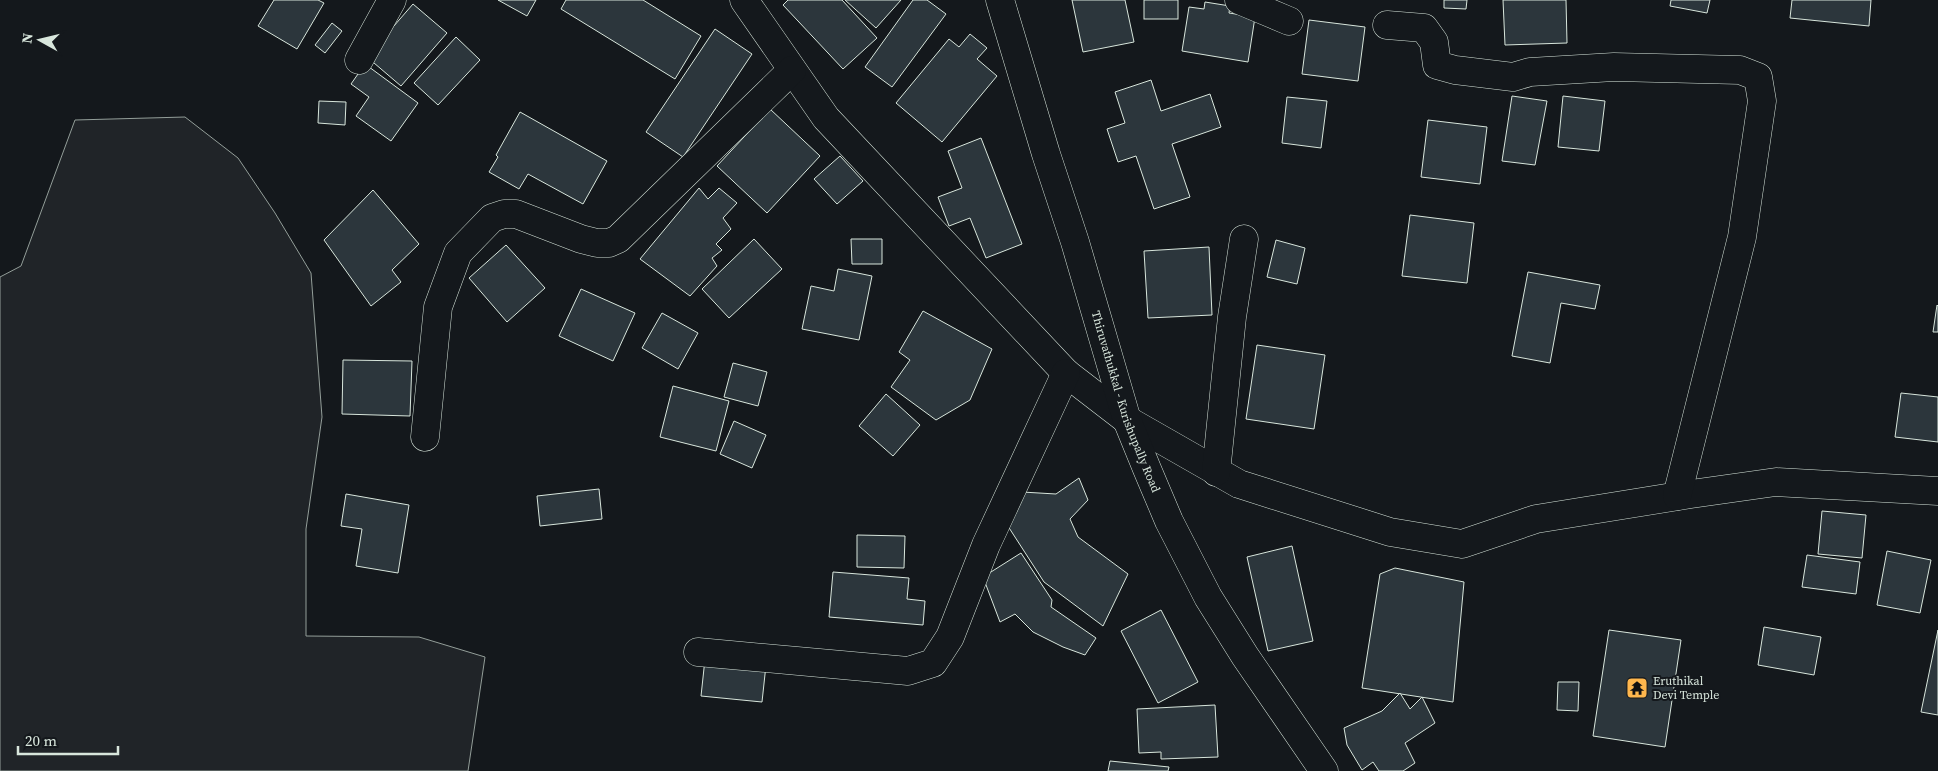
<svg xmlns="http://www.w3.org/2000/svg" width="1938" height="771" viewBox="0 0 1938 771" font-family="'Source Serif 4',serif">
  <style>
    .green { fill: #202428; stroke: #939e99 }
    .building { fill: #2c363c; stroke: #d8e6dc }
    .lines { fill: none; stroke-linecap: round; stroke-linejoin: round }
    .minor-casing { stroke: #d8e6dc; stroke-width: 29 }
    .major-casing { stroke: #d8e6dc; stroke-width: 29 }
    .minor { stroke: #14181c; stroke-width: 28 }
    .major { stroke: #14181c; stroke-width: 28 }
    .labels { text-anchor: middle; stroke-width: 4; stroke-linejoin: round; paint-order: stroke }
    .street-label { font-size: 12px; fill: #d8e6dc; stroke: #14181c }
    .poi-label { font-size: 12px; fill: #d8e6dc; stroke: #14181c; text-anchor: start }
  </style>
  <rect width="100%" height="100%" fill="#14181c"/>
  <polygon class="green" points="185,117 238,158 275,213 311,273 322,417 306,529 306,636 419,637 485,657 468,771 0,771 0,277 21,266 75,120"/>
  <g class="building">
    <polygon points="274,0 318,0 324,3 297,49 258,26"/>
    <polygon points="498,0 536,0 527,16"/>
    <polygon points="566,0 643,0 701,36 675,79 561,9"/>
    <polygon points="788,0 842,0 877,38 843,69 783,5"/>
    <polygon points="845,0 901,0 876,28"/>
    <polygon points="913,0 927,0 946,14 892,87 865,67"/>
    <polygon points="1072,0 1125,0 1134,42 1083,52"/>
    <rect x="1144" y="0" width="34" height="19"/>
    <polygon points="1444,0 1467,0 1466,9 1444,8"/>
    <polygon points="1503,0 1566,0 1567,43 1505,45"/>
    <polygon points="1671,0 1710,0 1707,13 1670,6"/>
    <polygon points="1792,0 1871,0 1869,26 1790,18"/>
    <polygon points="1205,2 1230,6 1229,13 1255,17 1248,62 1182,51 1189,7 1204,9"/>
    <polygon points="413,4 447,33 401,86 367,57"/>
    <polygon points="1309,20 1365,27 1358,81 1302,74"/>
    <polygon points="332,23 342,31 325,53 315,45"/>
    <polygon points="715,29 752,54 683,157 646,132"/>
    <polygon points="970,34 987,48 977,59 997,76 942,142 896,103 949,39 959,47"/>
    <polygon points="456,37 480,60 438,105 414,83"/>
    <polygon points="365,64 418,103 391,141 356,116 369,97 351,84"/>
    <polygon points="1151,80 1161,111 1210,94 1221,127 1172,144 1190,197 1154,209 1136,156 1118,162 1107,129 1125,123 1115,92"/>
    <polygon points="1512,96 1547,101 1535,165 1502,161"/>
    <polygon points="1563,96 1605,101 1599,151 1558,147"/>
    <polygon points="1287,97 1327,101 1321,148 1282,143"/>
    <polygon points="319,101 346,102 345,125 318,123"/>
    <polygon points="770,109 820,156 767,213 717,166"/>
    <polygon points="520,112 607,161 583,204 528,174 519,189 489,172 498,157 496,155"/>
    <polygon points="1428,120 1487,127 1480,184 1421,177"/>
    <polygon points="981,138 1022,244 986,258 970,218 949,226 938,197 962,188 948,151"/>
    <polygon points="840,156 863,181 837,204 814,179"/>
    <polygon points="699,188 708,199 719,188 737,203 723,218 731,229 716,244 722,250 712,258 717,266 690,296 640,259"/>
    <polygon points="373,190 419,244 392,270 401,282 371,306 324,240"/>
    <polygon points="1410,215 1474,223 1467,283 1402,276"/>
    <polygon points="754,239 782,269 729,318 702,289"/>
    <polygon points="851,239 882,239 882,264 852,264"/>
    <polygon points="1276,240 1305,248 1297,284 1267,277"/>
    <polygon points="506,245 545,288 507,322 469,278"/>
    <polygon points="1209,247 1212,315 1148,318 1144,251"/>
    <polygon points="838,269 872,276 859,340 802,329 811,286 834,291"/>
    <polygon points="1528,272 1600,285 1595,309 1561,303 1550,363 1512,356"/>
    <polygon points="581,289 635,313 613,361 559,336"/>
    <polygon points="1937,305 1938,306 1938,332 1933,332"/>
    <polygon points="923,311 992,349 970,400 936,420 891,387 910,360 899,352"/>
    <polygon points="662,313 698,333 678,369 642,348"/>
    <polygon points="1257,345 1325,355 1314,429 1246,419"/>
    <polygon points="343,360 412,361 410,416 342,414"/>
    <polygon points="733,363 767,372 758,406 724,397"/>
    <polygon points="673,386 729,401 716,451 660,437"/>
    <polygon points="1901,393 1938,397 1938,442 1895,437"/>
    <polygon points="886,394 920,425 893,456 859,426"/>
    <polygon points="734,421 766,435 752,468 720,454"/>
    <polygon points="1079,478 1088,500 1070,519 1078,537 1128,574 1103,626 1044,582 1004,520 1022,492 1056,494"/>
    <polygon points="599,489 602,519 540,526 537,496"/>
    <polygon points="346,494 409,505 398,573 356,566 362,529 341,526"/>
    <polygon points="1822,511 1866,515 1862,558 1818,554"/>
    <polygon points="857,535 905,536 904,568 857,567"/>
    <polygon points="1292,546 1313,641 1268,651 1247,557"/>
    <polygon points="1887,551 1931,560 1920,613 1877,605"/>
    <polygon points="1021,553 1052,600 1051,607 1096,638 1085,655 1063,647 1033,632 1015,614 1000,622 983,577"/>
    <polygon points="1807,555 1860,562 1856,594 1802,587"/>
    <polygon points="1395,568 1464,582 1453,702 1362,688 1380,574"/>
    <polygon points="833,572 909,578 907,599 925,601 923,625 829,617"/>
    <polygon points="1161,610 1198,682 1158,703 1121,631"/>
    <polygon points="1764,627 1821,637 1814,675 1758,665"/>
    <polygon points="1609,630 1681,640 1665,747 1593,736"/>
    <polygon points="1938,630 1938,715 1921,712"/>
    <polygon points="705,659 766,665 762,702 701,696"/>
    <polygon points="1558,682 1579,682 1578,711 1557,710"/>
    <polygon points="1400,693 1410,709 1422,697 1435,723 1405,743 1415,763 1403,771 1379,771 1373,762 1362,770 1347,745 1344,728 1382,711"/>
    <polygon points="1215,705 1218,757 1161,759 1161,752 1139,753 1137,709"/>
    <polygon points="1110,761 1169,767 1168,771 1108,771"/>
  </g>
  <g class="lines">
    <g class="minor-casing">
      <g id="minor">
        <polyline points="744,0 826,118 1066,373 1127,420 1239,484 1390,532 1462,544 1536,519 1691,494 1776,482 1938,491"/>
        <polyline points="1239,0 1289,21"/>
        <polyline points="1387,25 1424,28 1434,42 1437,65 1455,70 1513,77 1530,72 1614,67 1740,70 1758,77 1762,101 1742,237 1677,496"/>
        <polyline points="359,60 392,0"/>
        <polyline points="425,437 438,307 458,253 492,218 504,214 516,214 581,239 597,243 609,243 618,239 792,70"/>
        <polyline points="1216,472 1232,317 1244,239"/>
        <polyline points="698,652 908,671 933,663 950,637 986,545 1066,373"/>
      </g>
    </g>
    <g class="major-casing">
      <g id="major">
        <path id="s1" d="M1000,0L1046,154L1075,242L1127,420L1147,469L1169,521L1208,597L1245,656L1324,771"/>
      </g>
    </g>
    <use href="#minor" class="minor"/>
    <use href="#major" class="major"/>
  </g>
  <defs>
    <g id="temple-square" transform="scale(1.125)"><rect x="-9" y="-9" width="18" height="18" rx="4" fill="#ffb74d" stroke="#14181c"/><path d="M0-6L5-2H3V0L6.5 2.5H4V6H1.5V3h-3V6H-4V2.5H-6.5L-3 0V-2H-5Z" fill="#111"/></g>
  </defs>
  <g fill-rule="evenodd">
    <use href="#temple-square" x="1637" y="688"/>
  </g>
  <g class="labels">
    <g class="street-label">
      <text dy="4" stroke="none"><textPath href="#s1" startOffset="421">Thiruvathukkal - Kurishupally Road</textPath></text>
    </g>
    <g class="poi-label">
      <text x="1653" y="685">Eruthikal<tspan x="1653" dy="14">Devi Temple</tspan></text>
    </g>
  </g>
  <g transform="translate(40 40) rotate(278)" stroke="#14181c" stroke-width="4" paint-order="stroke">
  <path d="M0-4L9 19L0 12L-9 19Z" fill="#d8e6dc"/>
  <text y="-8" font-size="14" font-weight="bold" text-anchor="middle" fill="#d8e6dc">N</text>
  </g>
  <path d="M18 746v8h100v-8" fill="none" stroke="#d8e6dc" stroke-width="2.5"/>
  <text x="25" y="746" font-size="15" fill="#d8e6dc" stroke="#14181c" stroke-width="4" paint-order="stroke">20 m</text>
</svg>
